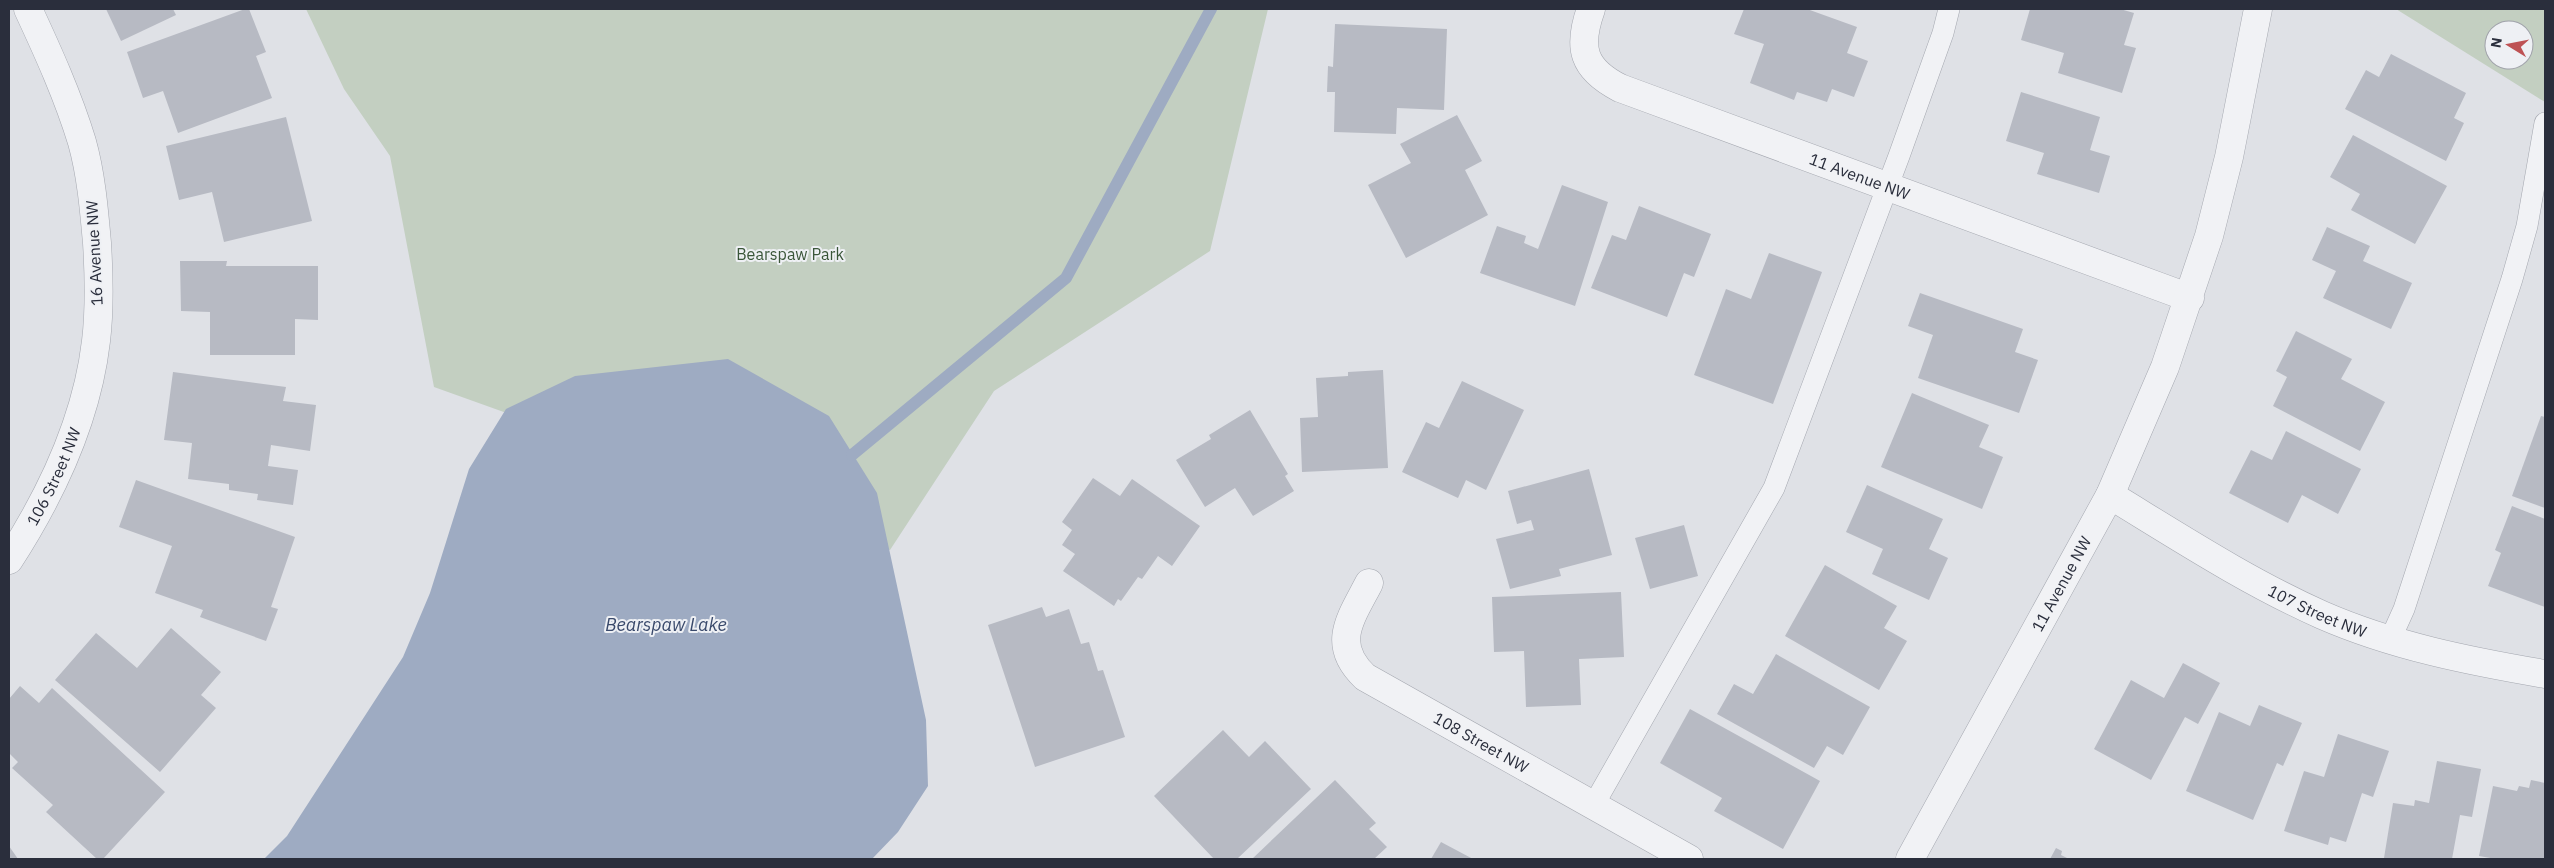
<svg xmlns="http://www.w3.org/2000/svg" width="2554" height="868" viewBox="0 0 2554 868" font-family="'IBM Plex Sans',sans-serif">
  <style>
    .green { fill: #c3cfc1; fill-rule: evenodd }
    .water { fill: #9eabc2 }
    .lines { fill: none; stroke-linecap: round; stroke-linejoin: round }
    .stream { stroke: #9eabc2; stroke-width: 12 }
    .building { fill: #b7bac3 }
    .service-casing { stroke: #a5a8b0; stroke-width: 22 }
    .minor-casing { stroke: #a5a8b0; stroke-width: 29 }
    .tertiary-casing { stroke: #a5a8b0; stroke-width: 29 }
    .service { stroke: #f1f2f5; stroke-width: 21 }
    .minor { stroke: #f1f2f5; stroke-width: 28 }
    .tertiary { stroke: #f1f2f5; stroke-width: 28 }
    .labels { text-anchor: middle; stroke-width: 4; stroke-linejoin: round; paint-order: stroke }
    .street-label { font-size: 16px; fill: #2a2e3c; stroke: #eef0f4 }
    .park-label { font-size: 16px; fill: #3a5639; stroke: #eef0f4 }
    .water-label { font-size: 18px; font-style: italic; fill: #39496b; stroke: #eef0f4 }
  </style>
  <rect width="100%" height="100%" fill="#dfe1e6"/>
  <g class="green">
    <polygon points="306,9 1268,9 1210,251 994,391 890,550 434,387 390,156 344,89"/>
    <path d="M2396,9H2545V102ZM2494,30H2524V60H2494Z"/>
  </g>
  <polygon class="water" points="728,359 829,416 877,493 926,720 928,786 898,832 872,859 264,859 287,836 403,657 430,593 469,469 506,409 575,376"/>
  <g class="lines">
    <polyline class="stream" points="852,455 1066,278 1211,9"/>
  </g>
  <g class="building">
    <polygon points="106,9 173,9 176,15 121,41"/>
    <polygon points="245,9 249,9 266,52 256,56 272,98 178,133 163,91 143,98 127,52"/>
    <polygon points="1744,9 1807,9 1857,27 1847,53 1868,61 1854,97 1832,89 1827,102 1797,92 1794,100 1750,83 1764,44 1734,34"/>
    <polygon points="2030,9 2120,9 2134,13 2124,45 2136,48 2122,93 2058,73 2064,53 2021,40"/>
    <polygon points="1335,24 1447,29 1444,110 1397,108 1396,134 1334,132 1335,92 1327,92 1328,66 1333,67"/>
    <polygon points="2391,54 2466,93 2454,118 2464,123 2446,161 2345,109 2366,70 2379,77"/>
    <polygon points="2021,92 2100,117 2090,150 2110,156 2099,193 2037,174 2044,153 2006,141"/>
    <polygon points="1457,115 1482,161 1465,170 1488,215 1406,258 1368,185 1411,163 1400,144"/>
    <polygon points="286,117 312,221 224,242 212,192 179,200 166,146"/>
    <polygon points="2353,135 2447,186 2415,244 2351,210 2360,194 2330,177"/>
    <polygon points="1562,185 1608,202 1575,306 1480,273 1497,226 1526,236 1524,243 1538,249"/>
    <polygon points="1639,206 1711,234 1694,277 1684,273 1667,317 1591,288 1612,235 1626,240"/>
    <polygon points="2327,227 2370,246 2363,261 2412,283 2391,329 2323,298 2336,271 2312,260"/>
    <polygon points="1769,253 1822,272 1773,404 1694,375 1726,289 1751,299"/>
    <polygon points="180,261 227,261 226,266 318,266 318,320 295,319 295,355 210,355 210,312 181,311"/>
    <polygon points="1920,293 2023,329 2015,352 2038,360 2019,413 1918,378 1933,335 1908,326"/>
    <polygon points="2296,331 2352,359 2341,379 2385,402 2360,451 2273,406 2287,377 2276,371"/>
    <polygon points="1383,370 1388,468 1302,472 1300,418 1318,417 1316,378 1348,376 1348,372"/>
    <polygon points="173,372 286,387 283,401 316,405 310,451 271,445 268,466 298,470 293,505 257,500 258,494 229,490 229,484 188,479 192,443 164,440"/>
    <polygon points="1462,381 1524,410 1486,490 1466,480 1458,498 1402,472 1426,422 1439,428"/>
    <polygon points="1912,393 1989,425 1979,447 2003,457 1982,509 1881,467"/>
    <polygon points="1250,410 1288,474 1285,476 1294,491 1253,516 1235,488 1205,507 1176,460 1211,439 1209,435"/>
    <polygon points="2541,416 2545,417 2545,508 2512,496"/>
    <polygon points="2286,431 2361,469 2338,514 2302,495 2288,523 2229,493 2251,450 2272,460"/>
    <polygon points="1589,469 1612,555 1559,569 1561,576 1510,589 1496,539 1534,530 1531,520 1517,524 1508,491"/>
    <polygon points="1093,478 1120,496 1132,479 1200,526 1172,566 1158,556 1142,579 1138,577 1121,601 1118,599 1114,606 1063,571 1075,554 1062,545 1072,530 1062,522"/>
    <polygon points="136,480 295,537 271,607 278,609 266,641 200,617 203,610 155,593 172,546 119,527"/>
    <polygon points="1867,485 1943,519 1929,549 1948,558 1929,600 1872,574 1883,549 1846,532"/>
    <polygon points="2512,506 2545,519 2545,607 2488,586 2501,553 2495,550"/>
    <polygon points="1684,525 1698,576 1650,589 1635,538"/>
    <polygon points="1825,565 1897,606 1884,628 1907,641 1879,690 1785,636"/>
    <polygon points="1621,592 1624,657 1579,659 1581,705 1526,707 1524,651 1494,652 1492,597"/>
    <polygon points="1042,607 1046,617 1069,609 1081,644 1089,642 1098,671 1103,670 1125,737 1035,767 988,625"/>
    <polygon points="171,628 221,672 201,695 216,708 160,772 55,680 96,633 137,668"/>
    <polygon points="1776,654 1870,707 1843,755 1827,746 1814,768 1717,714 1734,684 1753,694"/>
    <polygon points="2183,663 2220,683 2198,724 2185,717 2151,780 2094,749 2131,680 2164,698"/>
    <polygon points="20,686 39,703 52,688 165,792 103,859 97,859 46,812 53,805 12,768 18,762 9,753 9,699"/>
    <polygon points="2259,705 2302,723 2283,766 2277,763 2253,820 2186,791 2219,712 2250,726"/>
    <polygon points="1690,709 1820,781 1783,849 1714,811 1722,798 1660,763"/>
    <polygon points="1223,730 1249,757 1265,741 1311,789 1237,859 1214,859 1154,796"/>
    <polygon points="2338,734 2389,751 2373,797 2362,793 2346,842 2330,837 2328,845 2284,831 2304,771 2324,777"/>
    <polygon points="2437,761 2481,769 2472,817 2460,815 2452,859 2384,858 2393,803 2414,806 2415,800 2429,803"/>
    <polygon points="1335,780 1376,823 1369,829 1387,847 1374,859 1252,859"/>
    <polygon points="2531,780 2545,783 2545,859 2496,859 2479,856 2493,786 2517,791 2519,786 2529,788"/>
    <polygon points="1441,842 1473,859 1431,859"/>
    <polygon points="9,846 18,859 9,859"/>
    <polygon points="2056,848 2062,851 2061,855 2069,859 2050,859"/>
  </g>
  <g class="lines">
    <g class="service-casing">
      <g id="service">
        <polyline points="2390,640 2404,609 2512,279 2527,226 2545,123"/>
        <polyline points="1593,806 1774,488 1899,156 1943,33 1949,9"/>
      </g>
    </g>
    <g class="minor-casing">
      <g id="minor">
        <path id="s1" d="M1591,9C1577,48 1583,69 1620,88L2190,298"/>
        <path id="s2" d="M2110,495C2179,537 2248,582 2322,615C2393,646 2469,661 2545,674"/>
        <path id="s3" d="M9,560C51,495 87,419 96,341C100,308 99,275 97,243C94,209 91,174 82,142C68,96 48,52 28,9"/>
        <path id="s4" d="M1369,583C1351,618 1330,644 1365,677L1689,859"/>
      </g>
    </g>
    <g class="tertiary-casing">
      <g id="tertiary">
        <path id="s5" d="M1910,859L2110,495L2165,367L2209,236L2229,157L2258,9"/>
      </g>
    </g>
    <use href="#service" class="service"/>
    <use href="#minor" class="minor"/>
    <use href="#tertiary" class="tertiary"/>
  </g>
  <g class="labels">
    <g class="street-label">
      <text dy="6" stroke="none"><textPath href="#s1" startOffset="351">11 Avenue NW</textPath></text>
      <text transform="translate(94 253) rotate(-93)" y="6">16 Avenue NW</text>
      <text dy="6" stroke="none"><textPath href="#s3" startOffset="95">106 Street NW</textPath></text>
      <text dy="6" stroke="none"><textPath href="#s5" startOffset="314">11 Avenue NW</textPath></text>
      <text dy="6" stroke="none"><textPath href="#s2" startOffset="238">107 Street NW</textPath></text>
      <text dy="6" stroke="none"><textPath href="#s4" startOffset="238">108 Street NW</textPath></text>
    </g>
    <g class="park-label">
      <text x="790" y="260">Bearspaw Park</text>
    </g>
    <g class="water-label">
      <text x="666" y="631">Bearspaw Lake</text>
    </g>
  </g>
  <rect width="2554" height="868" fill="none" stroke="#2a2e3c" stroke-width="20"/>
  <g transform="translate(2509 45) rotate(280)"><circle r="24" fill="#eef0f4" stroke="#a0a2aa"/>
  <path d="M0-4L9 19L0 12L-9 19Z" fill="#be5254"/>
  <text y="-8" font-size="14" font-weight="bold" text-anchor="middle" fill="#2a2e3c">N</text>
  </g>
</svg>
